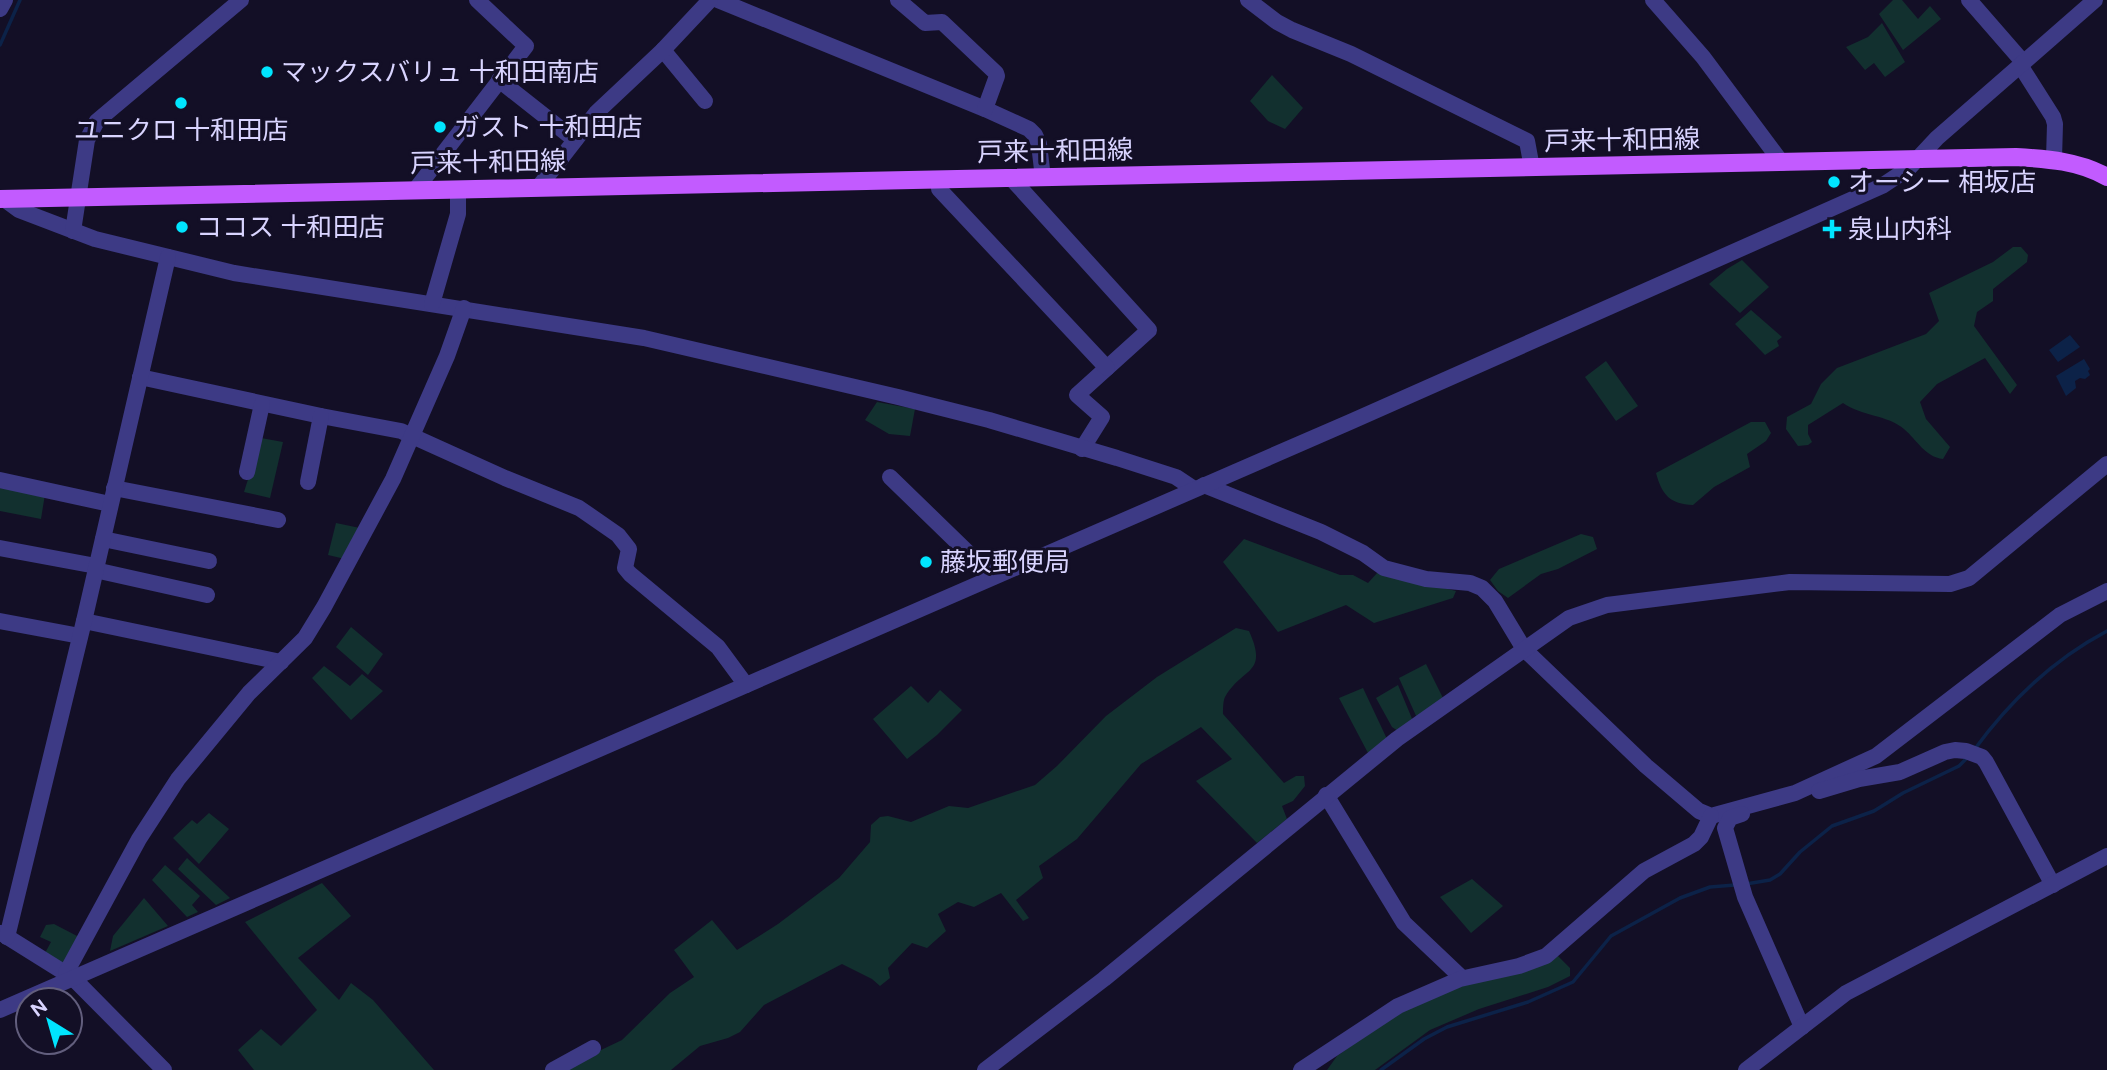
<svg xmlns="http://www.w3.org/2000/svg" width="2107" height="1070" viewBox="0 0 2107 1070" font-family="Figtree,'Noto Sans JP',sans-serif">
  <style>
    .green { fill: #12302f }
    .water { fill: #0c2248 }
    .lines { fill: none; stroke-linecap: round; stroke-linejoin: round }
    .stream { stroke: #0c2248; stroke-width: 3.5 }
    .minor { stroke: #3d3a85; stroke-width: 16 }
    .major { stroke: #c25bff; stroke-width: 18 }
    .poi-dot { fill: #00e5ff; stroke: #130f26; stroke-width: 2.5 }
    .labels { text-anchor: middle; stroke-width: 6; stroke-linejoin: round; paint-order: stroke }
    .poi-label { font-size: 26px; fill: #d9d4ff; stroke: #130f26; text-anchor: start }
    .street-label { font-size: 26px; fill: #d9d4ff; stroke: #130f26 }
  </style>
  <rect width="100%" height="100%" fill="#130f26"/>
  <g class="green">
    <polygon points="1893,0 1902,0 1918,19 1930,6 1941,19 1903,50 1879,14"/>
    <polygon points="1882,23 1905,62 1885,77 1874,63 1865,70 1846,47 1868,37"/>
    <polygon points="1272,75 1303,108 1285,129 1268,121 1250,101"/>
    <path d="M2013,247H2021L2028,255L2027,262L1993,289V301L1977,312L1974,326L2017,385L2010,394L1985,358L1937,384L1920,402L1926,419L1950,447L1943,459C1925,457 1917,440 1904,429C1888,415 1861,416 1843,403L1808,425V434L1812,442L1808,445L1798,446L1786,429L1787,417L1811,404L1821,384L1837,368L1926,334L1939,321L1929,293L1993,262Z"/>
    <polygon points="1742,260 1769,287 1740,313 1709,284 1727,269"/>
    <polygon points="1751,310 1782,337 1777,341 1779,346 1765,355 1735,324"/>
    <polygon points="1606,361 1638,406 1616,421 1585,377"/>
    <polygon points="877,402 915,409 910,436 889,434 865,420"/>
    <path d="M1751,422H1765L1771,433L1766,441L1747,454L1750,467L1714,487L1693,505C1670,504 1662,495 1656,473Z"/>
    <polygon points="261,438 283,442 270,498 244,492"/>
    <polygon points="0,486 45,494 41,519 0,511"/>
    <polygon points="336,523 360,528 345,559 328,555"/>
    <polygon points="1581,534 1593,537 1597,549 1558,569 1541,574 1508,598 1498,591 1490,580 1499,569"/>
    <polygon points="1244,539 1340,575 1353,575 1368,583 1378,572 1456,591 1453,598 1374,623 1346,605 1278,632 1223,562"/>
    <polygon points="351,627 383,654 368,675 336,647"/>
    <path d="M1236,628L1249,631C1269,675 1242,667 1225,697C1223,701 1223,709 1223,714L1284,783L1296,776H1304L1305,786L1293,801L1282,806L1287,819L1257,843L1196,781L1232,759L1201,727L1141,764L1077,839L1039,866L1043,878L1016,900L1029,918L1023,921L1001,893L974,907L958,902L938,914L946,931L927,948L912,943L888,968L890,978L880,986L872,979L842,964L764,1005L740,1032L728,1038L700,1046L671,1070H559L622,1040L670,993L694,977L674,950L712,920L737,950L778,924L839,878L870,842L871,825L880,817L888,816L911,822L949,806L968,808L1035,785L1057,766L1106,716L1157,677Z"/>
    <polygon points="1426,664 1444,700 1417,718 1399,678"/>
    <polygon points="324,666 350,686 362,674 383,691 351,720 312,678"/>
    <polygon points="1398,685 1413,721 1398,731 1392,727 1376,698"/>
    <polygon points="911,686 928,703 940,690 962,710 937,735 907,759 873,719"/>
    <polygon points="1363,688 1387,739 1368,753 1339,698"/>
    <polygon points="209,813 229,829 199,864 173,838 192,820 197,824"/>
    <polygon points="187,858 230,898 216,905 178,869"/>
    <polygon points="165,865 200,896 192,905 198,912 187,917 152,880"/>
    <polygon points="1472,879 1503,906 1471,933 1440,897"/>
    <polygon points="322,883 351,916 298,958 339,1000 351,983 373,1000 434,1070 254,1070 238,1050 261,1029 281,1046 317,1010 245,922"/>
    <polygon points="144,898 168,926 110,951 113,936"/>
    <polygon points="54,924 79,937 65,966 45,953 51,942 40,937 46,925"/>
    <polygon points="1558,956 1570,968 1570,976 1548,987 1479,1009 1430,1030 1375,1070 1327,1070 1337,1056 1408,1005 1473,982"/>
  </g>
  <g class="water">
    <polygon points="2070,335 2080,347 2058,362 2049,350"/>
    <polygon points="2084,359 2090,369 2088,371 2090,375 2085,379 2080,378 2075,381 2076,388 2066,396 2056,376"/>
  </g>
  <g class="lines">
    <g class="stream">
      <polyline points="0,45 20,0"/>
      <path d="M1974,750C2009,702 2054,659 2107,631"/>
      <polyline points="1746,884 1770,880 1780,874 1800,852 1832,826 1874,811 1903,793 1959,766 1969,756"/>
      <polyline points="1381,1070 1424,1039 1447,1027 1528,1002 1573,982 1611,936 1680,898 1710,887 1735,885"/>
    </g>
    <g class="minor">
      <polyline points="718,0 985,109 1029,129 1035,135 1039,144 1043,178"/>
      <polyline points="898,0 925,23 942,22 996,73 997,76 985,109"/>
      <polyline points="1248,0 1277,22 1292,30 1351,54 1527,141 1532,168"/>
      <polyline points="1653,0 1703,57 1782,163"/>
      <polyline points="1969,0 2023,62"/>
      <polyline points="0,9 5,0"/>
      <polyline points="663,50 705,101"/>
      <polyline points="2020,65 2053,117 2055,124 2054,159"/>
      <polyline points="499,80 575,140"/>
      <polyline points="1011,178 1149,330 1077,395 1102,417 1082,449"/>
      <polyline points="939,180 939,189 1107,368"/>
      <polyline points="538,188 597,112 663,50 710,0"/>
      <polyline points="416,189 526,46 477,0"/>
      <polyline points="4,199 19,210 95,239 234,273 644,338 898,397 989,420 1117,458 1176,477 1194,489"/>
      <polyline points="73,231 87,140 97,121 241,0"/>
      <polyline points="432,304 458,214 458,190"/>
      <polyline points="140,377 321,416 401,431 505,478 579,508 618,535 629,549 625,568 630,574 718,647 746,685"/>
      <polyline points="247,472 262,404"/>
      <polyline points="890,477 993,577"/>
      <polyline points="0,480 110,504"/>
      <polyline points="308,482 321,416"/>
      <polyline points="1204,485 1321,532 1363,553 1384,568 1426,579 1470,583 1482,588 1495,601 1524,649 1646,766 1699,811 1711,816 1795,793 1876,756 2060,615 2107,591"/>
      <polyline points="114,488 278,520"/>
      <polyline points="103,539 209,561"/>
      <polyline points="0,548 96,566"/>
      <polyline points="95,570 207,595"/>
      <polyline points="0,621 80,636"/>
      <polyline points="84,621 281,662"/>
      <polyline points="1819,791 1859,779 1900,772 1945,752 1955,750 1966,751 1982,757 1986,762 2053,885"/>
      <polyline points="1326,795 1404,923 1462,978"/>
      <polyline points="1742,814 1730,818 1725,828 1745,897 1802,1027"/>
      <polyline points="1,933 73,978 164,1070"/>
      <polyline points="7,937 84,621 168,257"/>
      <polyline points="66,973 139,839 178,779 249,693 305,638 324,607 393,479 447,356 464,308"/>
      <polyline points="0,1010 1350,422 1882,186 1909,168 1937,138 2095,0"/>
      <polyline points="553,1070 593,1048"/>
      <polyline points="985,1070 1104,979 1397,739 1569,618 1607,605 1790,582 1950,584 1969,578 2107,464"/>
      <polyline points="1301,1070 1398,1006 1460,979 1519,966 1546,956 1644,871 1694,844 1701,837 1711,816"/>
      <polyline points="1746,1070 1846,993 2107,856"/>
    </g>
    <path class="major" d="M0,199L2016,157C2048,159 2079,161 2107,177"/>
  </g>
  <g class="poi-dot">
    <circle cx="267" cy="72" r="7"/>
    <circle cx="181" cy="103" r="7"/>
    <circle cx="440" cy="127" r="7"/>
    <circle cx="1834" cy="182" r="7"/>
    <circle cx="182" cy="227" r="7"/>
    <path d="M1828.5 218.5h7v7h7v7h-7v7h-7v-7h-7v-7h7z"/>
    <circle cx="926" cy="562" r="7"/>
  </g>
  <g class="labels">
    <g class="poi-label">
      <text x="281" y="81">マックスバリュ 十和田南店</text>
      <text x="454" y="136">ガスト 十和田店</text>
      <text x="181" y="139" text-anchor="middle">ユニクロ 十和田店</text>
      <text x="1848" y="191">オーシー 相坂店</text>
      <text x="196" y="236">ココス 十和田店</text>
      <text x="1848" y="238">泉山内科</text>
      <text x="940" y="571">藤坂郵便局</text>
    </g>
    <g class="street-label">
      <text transform="translate(1622 140) rotate(-1)" y="9">戸来十和田線</text>
      <text transform="translate(1055 151) rotate(-1)" y="9">戸来十和田線</text>
      <text transform="translate(488 162) rotate(-1)" y="9">戸来十和田線</text>
    </g>
  </g>
  <g transform="translate(49 1021) rotate(323)"><circle r="33" fill="#130f26" stroke="#625e7d" stroke-width="2"/>
  <path d="M0-5L12 26L0 18L-12 26Z" fill="#00e5ff"/>
  <text y="-10" font-size="19" font-weight="bold" text-anchor="middle" fill="#d9d4ff">N</text>
  </g>
</svg>
